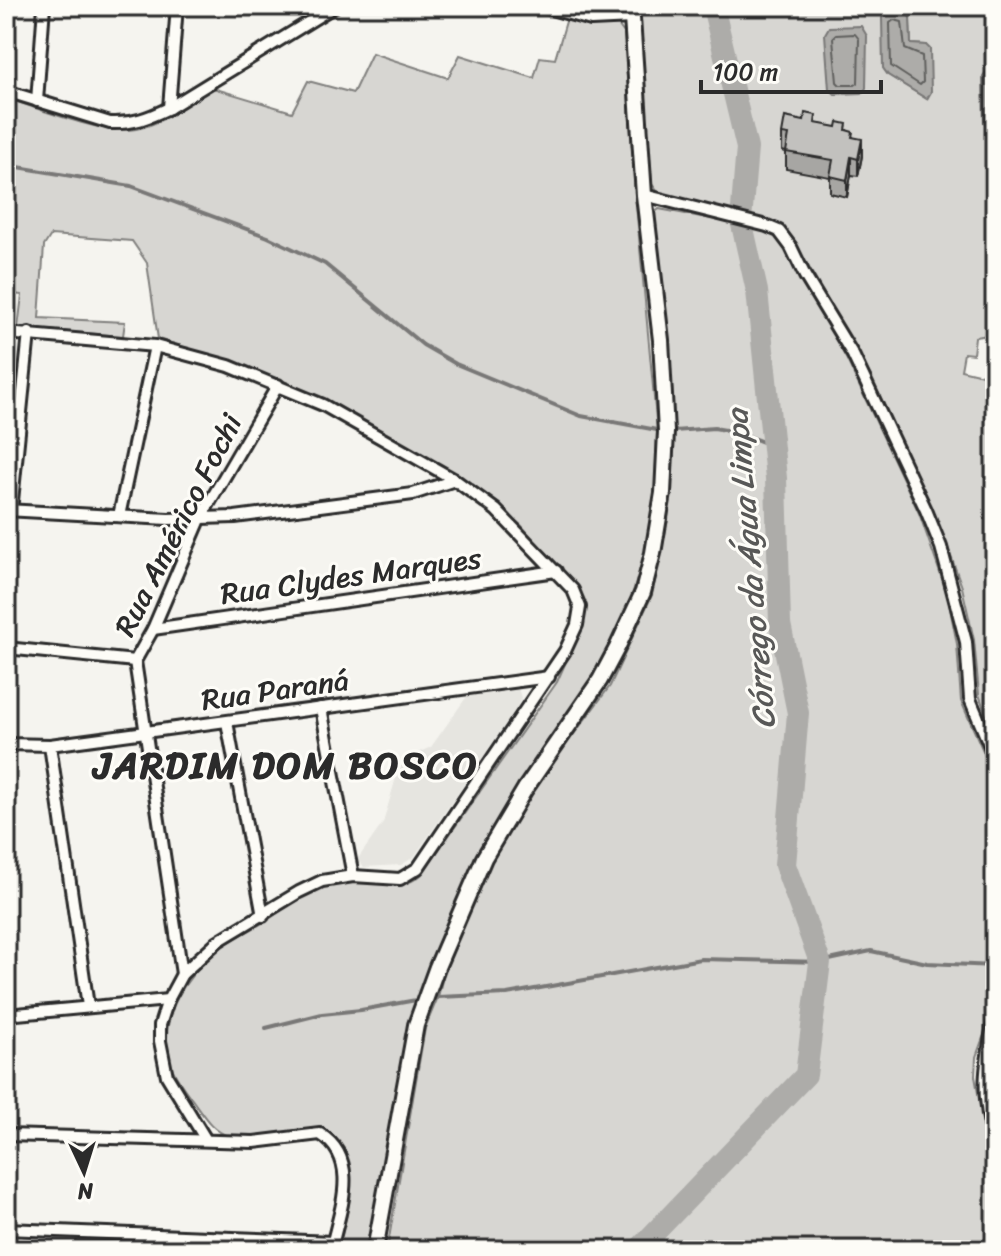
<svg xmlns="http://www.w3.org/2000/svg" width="1001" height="1256" viewBox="0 0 1001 1256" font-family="Sriracha,sans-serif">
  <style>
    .built { fill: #e6e5e0 }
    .green { fill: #d7d6d2; stroke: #81807e; stroke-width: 2; fill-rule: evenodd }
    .water { fill: #adaca9; stroke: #797877; stroke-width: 2 }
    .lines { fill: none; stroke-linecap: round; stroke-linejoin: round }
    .shore { stroke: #5f5f5d; stroke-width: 2 }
    .stream { stroke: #797877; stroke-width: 4 }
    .river { stroke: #adaca9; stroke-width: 22 }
    .minor-casing { stroke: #2b2b2b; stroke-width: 16 }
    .secondary-casing { stroke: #2b2b2b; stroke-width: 20 }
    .minor { stroke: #fdfcf7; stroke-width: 10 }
    .secondary { stroke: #fdfcf7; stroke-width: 14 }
    .wall { fill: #a7a6a3; stroke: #2b2b2b; stroke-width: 2 }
    .shaded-wall { fill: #888785; stroke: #2b2b2b; stroke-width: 2 }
    .building { fill: #c2c1be; stroke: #2b2b2b; stroke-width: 2 }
    .labels { text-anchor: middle; stroke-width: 6; stroke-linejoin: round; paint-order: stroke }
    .street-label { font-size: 30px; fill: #2b2b2b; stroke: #fdfcf7 }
    .water-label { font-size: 32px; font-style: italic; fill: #585857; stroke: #fdfcf7 }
    .district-label { font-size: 38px; font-weight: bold; letter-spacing: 2px; fill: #2b2b2b; stroke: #fdfcf7 }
  </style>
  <rect width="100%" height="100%" fill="#f5f4ef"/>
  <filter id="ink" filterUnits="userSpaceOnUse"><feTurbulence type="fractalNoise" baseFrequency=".0125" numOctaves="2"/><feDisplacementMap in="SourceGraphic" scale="16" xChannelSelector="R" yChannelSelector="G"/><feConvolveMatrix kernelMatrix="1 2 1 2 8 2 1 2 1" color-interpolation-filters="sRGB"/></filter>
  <g filter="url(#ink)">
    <polygon class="built" points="511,686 518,688 521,698 517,707 414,857 401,865 364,867 357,860 383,823 395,781 404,759 431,747 470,692"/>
    <g class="green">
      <path d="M637,6H762L766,10L860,6H995V71L986,72L989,127H995V321L986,320L989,335L975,337L973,354L964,353L961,370L995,378V742L979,694L974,640L962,587L947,545L872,378L796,245L788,232L778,224L660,195L652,184ZM910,18L911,44L926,45L927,99L888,75L883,68Z"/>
      <path d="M567,18L594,26L618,25L624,33L635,194L657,430L655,490L646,550L627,611L597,675L477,854L429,964L409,1023L368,1250H339C342,1232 348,1214 350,1196C353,1169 342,1126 308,1129C283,1131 254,1141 229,1136C211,1131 201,1111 191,1098C176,1078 166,1063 167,1038C167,1001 194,968 222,947C236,936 254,929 269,919C287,907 305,891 327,886C337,884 348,881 357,881C380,881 402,892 421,875L557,682L581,628L585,607L577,588L521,525L461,479L328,401L232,362L158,339L147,263L132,241L51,235L44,246L39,318L125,322L123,336L18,328L22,295L6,293V98C37,108 97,132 128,130C158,128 188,103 213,88L292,112L308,81L353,93L372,53L448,78L460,55L534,78L540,57L555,59Z"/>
      <polygon points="659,209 765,229 775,234 786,248 847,360 919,513 947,593 957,644 961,701 995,778 995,985 985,1032 976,1057 975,1076 984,1128 995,1162 995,1250 387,1250 425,1028 438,997 444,972 492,859 529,794 610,686 652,595 668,520 674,431 668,336 653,214"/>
    </g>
    <g class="water">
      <polygon points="989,8 995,8 995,56 987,56 985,52 986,13"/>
      <polygon points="885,12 907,12 910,18 911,44 926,45 930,49 931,92 927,99 888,75 883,68 882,18"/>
      <polygon points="861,26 867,36 866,88 862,93 835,94 829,89 825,34 829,27"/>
      <polygon points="995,71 995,127 989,127 984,122 983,76 986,72"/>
    </g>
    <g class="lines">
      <g class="shore">
        <polygon points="894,20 902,22 905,49 922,56 923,82 920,85 891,66 890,23"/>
        <polygon points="855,34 859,39 858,83 855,85 840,85 837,82 833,38 836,35"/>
      </g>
      <g class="stream">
        <polyline points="6,165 131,186 268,237 325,264 423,345 456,364 581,416 657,430"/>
        <polyline points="674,431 714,428 737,432 773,446"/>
        <polyline points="438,997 507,994 701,959 820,962 871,951 927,963 995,966"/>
        <polyline points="266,1028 322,1014 361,1010 416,1000"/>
      </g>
      <polyline class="river" points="638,1250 806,1075 820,962 785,865 798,713 780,624 776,478 757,291 741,220 747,148 713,6"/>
      <g class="minor-casing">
        <g id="minor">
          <polyline points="540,6 591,20 632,18"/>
          <path d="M6,91L110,123C133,124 148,118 169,108L335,6"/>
          <polyline points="37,101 44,6"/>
          <polyline points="169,108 177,6"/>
          <polyline points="644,195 767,226 779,231 791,247 805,276 853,355 926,510 941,547 966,642 970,699 995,758"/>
          <polyline points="6,333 155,346 229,366 323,405 455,480 496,510 573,590 580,607 577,625 565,651 418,868 400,879 353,876 322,881 299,892 218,941 182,974 168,1000 160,1025 160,1041 167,1076 206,1140"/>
          <polyline points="6,510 168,519 235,517 413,494 455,480"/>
          <polyline points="11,511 29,333"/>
          <polyline points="119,516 155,346"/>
          <polyline points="153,629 556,571"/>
          <polyline points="6,648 135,661"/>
          <polyline points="321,708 353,876"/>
          <polyline points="227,722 263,916"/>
          <polyline points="6,744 50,745 549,677"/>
          <polyline points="50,745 88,1006"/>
          <polyline points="182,974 135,661 153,629 201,517 278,385"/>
          <path d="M995,1014C986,1062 979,1094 995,1142"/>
          <polyline points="6,1015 168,1000"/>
          <path d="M6,1135L254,1142L320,1134C362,1160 339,1212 331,1250"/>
          <polyline points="6,1229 333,1242"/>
        </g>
      </g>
      <g class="secondary-casing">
        <polyline id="secondary" points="375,1250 416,1025 437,967 484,858 525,789 600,680 617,648 643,592 653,553 663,493 666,432 661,340 644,195 632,18 629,6"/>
      </g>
      <use href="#minor" class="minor"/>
      <use href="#secondary" class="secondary"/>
    </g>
    <polygon class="wall" points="804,121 847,130 853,137 862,156 858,176 851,175 847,197 830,193 830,177 786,169 786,152 782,151 782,134"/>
    <g class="shaded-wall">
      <polygon points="862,139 862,156 858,176 858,159"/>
      <polygon points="851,157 851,175 847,197 847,180"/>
    </g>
    <polygon class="building" points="805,113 816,115 815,123 837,127 838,122 847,124 846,130 853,132 852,137 862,139 858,159 851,157 847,180 830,176 833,160 786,152 789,135 782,134 785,117 804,121"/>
  </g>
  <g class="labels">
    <g class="street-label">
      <text transform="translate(178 525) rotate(-63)" y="10">Rua Américo Fochi</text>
      <text transform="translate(351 576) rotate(-8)" y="10">Rua Clydes Marques</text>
      <text transform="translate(275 690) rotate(-8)" y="10">Rua Paraná</text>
    </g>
    <g class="water-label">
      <text transform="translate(750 569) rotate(-95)" y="11">Córrego da Água Limpa</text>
    </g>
    <g class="district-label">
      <text x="286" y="778">JARDIM DOM BOSCO</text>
    </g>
  </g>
  <rect width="1001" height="1256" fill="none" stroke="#fdfcf7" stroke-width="32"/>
  <rect x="16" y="16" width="969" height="1224" fill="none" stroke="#2b2b2b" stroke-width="3" filter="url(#ink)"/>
  <g transform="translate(84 1172) rotate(176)" stroke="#fdfcf7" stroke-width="6" paint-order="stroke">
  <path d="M0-6L14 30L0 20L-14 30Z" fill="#2b2b2b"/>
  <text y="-12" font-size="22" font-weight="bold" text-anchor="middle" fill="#2b2b2b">N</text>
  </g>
  <path d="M701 80v12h180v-12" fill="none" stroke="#2b2b2b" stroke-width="4"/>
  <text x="713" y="80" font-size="24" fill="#2b2b2b" stroke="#fdfcf7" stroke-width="6" paint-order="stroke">100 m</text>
</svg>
